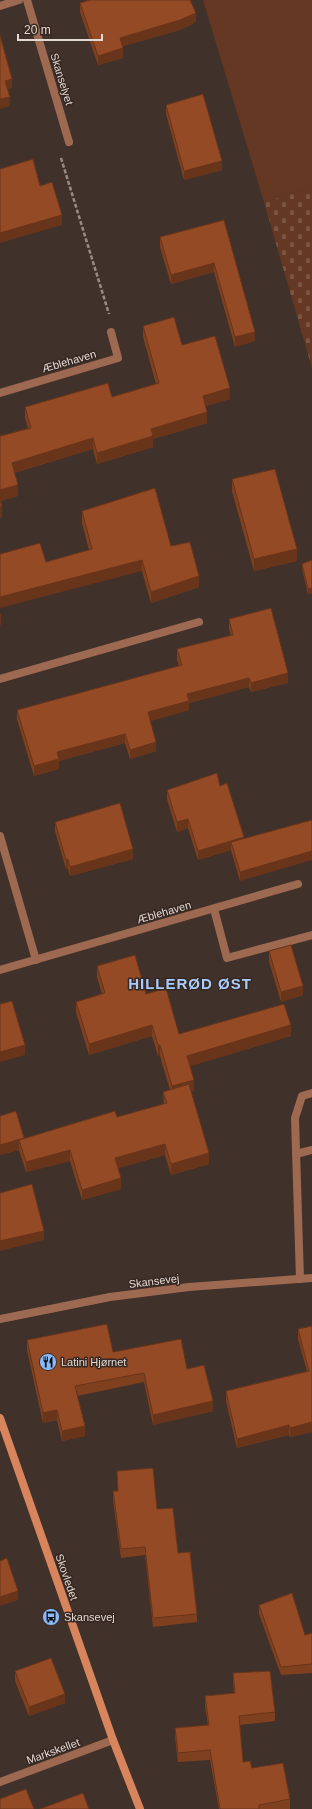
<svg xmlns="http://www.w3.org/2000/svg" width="312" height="1809" viewBox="0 0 312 1809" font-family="Helvetica,sans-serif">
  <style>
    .grass { fill: #653823 }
    .cemetery { fill: url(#cemetery-stones) }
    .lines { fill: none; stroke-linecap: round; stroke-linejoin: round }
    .path { stroke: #998c87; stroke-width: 2.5; stroke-dasharray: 4 2; stroke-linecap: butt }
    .lane { stroke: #9e6951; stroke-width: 8 }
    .street { stroke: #9e6951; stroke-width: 8 }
    .secondary { stroke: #d8855e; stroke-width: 8 }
    .wall { fill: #7f4020 }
    .shaded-wall { fill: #68341a }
    .building { fill: #944a25; stroke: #68341a }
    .labels { text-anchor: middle; stroke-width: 3; stroke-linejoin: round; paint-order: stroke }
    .street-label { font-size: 11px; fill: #e2d8d4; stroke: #362721 }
    .poi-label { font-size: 11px; fill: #e2d8d4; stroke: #362721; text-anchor: start }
    .district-label { font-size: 15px; font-weight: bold; letter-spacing: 1px; fill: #a7cdfe; stroke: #362721 }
  </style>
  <defs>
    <pattern id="cemetery-stones" width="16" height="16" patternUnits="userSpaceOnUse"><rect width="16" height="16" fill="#653823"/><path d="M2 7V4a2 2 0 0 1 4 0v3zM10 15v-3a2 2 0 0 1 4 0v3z" fill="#7b5442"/></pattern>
  </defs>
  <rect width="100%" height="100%" fill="#41312b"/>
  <polygon class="grass" points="203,0 312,0 312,188 264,202"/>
  <polygon class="cemetery" points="312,188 312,368 264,202"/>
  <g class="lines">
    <polyline class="path" points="61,158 109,314"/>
    <g class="lane">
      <polyline points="214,909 227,958 312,935"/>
      <polyline points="296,1154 312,1150"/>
      <polyline points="300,1279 295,1118 302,1096 312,1093"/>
    </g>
    <g class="street">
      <polyline points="27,0 69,142"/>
      <polyline points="0,6 19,0"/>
      <polyline points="0,393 118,358 111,332"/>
      <polyline points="0,679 199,622"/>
      <polyline points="0,836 36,960"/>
      <polyline points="0,970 298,884"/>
      <polyline points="0,1319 110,1297 189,1287 312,1278"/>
      <polyline points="0,1782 113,1740"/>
    </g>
    <polyline class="secondary" points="0,1418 113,1740 140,1809"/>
  </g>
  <g class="wall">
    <polygon points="191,0 196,22 180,30 123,46 123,58 98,65 80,12 80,3"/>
    <polygon points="166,105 222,170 184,180 166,114"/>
    <polygon points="224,220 255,341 235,347 214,272 171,284 160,247 160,237"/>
    <polygon points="143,326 182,345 230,399 206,406 207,423 153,439 153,447 97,464 93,449 14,473 18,496 1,501 2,517 0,518 0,436 28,428 25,418 25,407 112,397 156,384 143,337"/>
    <polygon points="232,479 297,561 254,571 232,491"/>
    <polygon points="82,511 171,546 199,587 151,603 142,571 46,562 89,550 82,523"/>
    <polygon points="312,560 308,594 302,569 302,564"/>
    <polygon points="229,619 288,683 251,692 249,687 189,703 189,710 150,721 156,751 130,759 125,743 59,761 59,769 34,776 17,719 17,710 179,666 177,659 177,649 231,635 229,629"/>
    <polygon points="220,786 244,837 240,881 231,850 198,860 188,828 177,832 167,799 167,790"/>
    <polygon points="55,822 133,859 70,876 68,869 66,869 55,831"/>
    <polygon points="269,951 303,995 281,1002 269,961"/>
    <polygon points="97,966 146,994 179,1034 291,1036 190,1066 194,1091 191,1091 209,1164 171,1175 165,1155 118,1168 121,1189 82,1200 70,1161 26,1172 19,1150 0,1155 0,1116 24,1138 117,1117 164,1104 163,1092 170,1090 160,1056 158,1056 152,1036 89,1055 76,1012 76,1002 102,994 97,977"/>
    <polygon points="312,1326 312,1432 290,1437 289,1435 237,1448 226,1401 226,1391 307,1371 298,1339 298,1329"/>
    <polygon points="27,1340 113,1352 187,1369 213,1411 153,1425 144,1382 77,1396 85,1436 62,1441 57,1420 43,1423 27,1350"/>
    <polygon points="117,1471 157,1509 178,1553 197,1614 197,1622 153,1627 145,1555 121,1558 113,1500 113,1491 118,1491"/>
    <polygon points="259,1605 305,1635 312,1633 312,1673 281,1675 259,1614"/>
    <polygon points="15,1671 65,1703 29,1716 15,1681"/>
    <polygon points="233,1673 275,1712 275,1721 240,1725 243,1762 252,1768 290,1799 290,1809 219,1809 210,1760 178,1762 175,1738 175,1728 208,1725 205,1706 205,1696 234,1693 233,1683"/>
  </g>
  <g class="shaded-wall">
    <polygon points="196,13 196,22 180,30 120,47 120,38"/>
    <polygon points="123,48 123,58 98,65 98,56"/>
    <polygon points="12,79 12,88 5,90 5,81"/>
    <polygon points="10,97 10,106 0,109 0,99"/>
    <polygon points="222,161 222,170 184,180 184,171"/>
    <polygon points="62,215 62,225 0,243 0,233"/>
    <polygon points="214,263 214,272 171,284 171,275"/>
    <polygon points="255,332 255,341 235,347 235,337"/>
    <polygon points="230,388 230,399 203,407 203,396"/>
    <polygon points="207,412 207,423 153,439 153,447 97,464 97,453 151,429"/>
    <polygon points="93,438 93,449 12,473 12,463"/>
    <polygon points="18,485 18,496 0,501 0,490"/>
    <polygon points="2,506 2,517 0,518 0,507"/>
    <polygon points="297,549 297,561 254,571 254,559"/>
    <polygon points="142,560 142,571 0,608 0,597"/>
    <polygon points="199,576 199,587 151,603 151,592"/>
    <polygon points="312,588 312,594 308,594 308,589"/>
    <rect x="0" y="614" width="1" height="11"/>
    <polygon points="288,673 288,683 251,692 251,683"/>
    <polygon points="249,678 249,687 189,703 189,710 148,722 148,712 187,694"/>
    <polygon points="125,734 125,743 59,761 59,769 34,776 34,766 57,752"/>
    <polygon points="156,742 156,751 130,759 130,750"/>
    <polygon points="188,819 188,828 177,832 177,822"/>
    <polygon points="244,837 244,846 231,842 231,850 198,860 198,851"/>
    <polygon points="133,849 133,859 70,876 70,867"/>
    <polygon points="312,851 312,860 240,881 240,872"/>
    <polygon points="68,859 68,869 66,869 66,860"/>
    <polygon points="303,986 303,995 281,1002 281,992"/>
    <polygon points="152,1025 152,1036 89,1055 89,1044"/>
    <polygon points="291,1025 291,1036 187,1067 187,1056"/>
    <polygon points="25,1045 25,1055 0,1062 0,1052"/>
    <rect x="158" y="1045" width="2" height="11"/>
    <polygon points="194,1080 194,1091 172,1097 172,1086"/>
    <polygon points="19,1140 19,1150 0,1155 0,1145"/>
    <polygon points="165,1144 165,1155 115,1169 115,1158"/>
    <polygon points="70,1150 70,1161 26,1172 26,1162"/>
    <polygon points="209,1153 209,1164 171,1175 171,1164"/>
    <polygon points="121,1178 121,1189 82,1200 82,1190"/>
    <polygon points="44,1231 44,1240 0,1251 0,1241"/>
    <polygon points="213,1401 213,1411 153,1425 153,1415"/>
    <polygon points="57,1410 57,1420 43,1423 43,1413"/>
    <polygon points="312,1422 312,1432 290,1437 290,1428"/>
    <polygon points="289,1425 289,1435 237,1448 237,1439"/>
    <polygon points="85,1426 85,1436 62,1441 62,1431"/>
    <polygon points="18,1591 18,1600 0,1606 0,1597"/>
    <polygon points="65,1694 65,1703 29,1716 29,1707"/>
  </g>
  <g class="building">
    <polygon points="90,0 190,0 196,13 180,20 120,38 123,48 98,56 80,3"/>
    <polygon points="0,35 12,79 5,81 10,97 0,99"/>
    <polygon points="203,94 222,161 184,171 166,105"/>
    <polygon points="33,159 40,186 52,182 62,215 0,233 0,169"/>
    <polygon points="224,220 255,332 235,337 214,263 171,275 160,237"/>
    <polygon points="174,317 182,345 215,336 230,388 203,396 207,412 151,429 153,436 97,453 93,438 12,463 18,485 0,490 0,436 31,428 25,407 108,383 112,397 159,383 143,326"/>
    <polygon points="275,469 297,549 254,559 232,479"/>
    <polygon points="155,488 171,546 190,542 199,576 151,592 142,560 0,597 0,554 40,543 46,562 92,549 82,511"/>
    <polygon points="0,499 2,506 0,507"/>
    <polygon points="312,560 312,588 308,589 302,564"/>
    <polygon points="271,608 288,673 251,683 249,678 187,694 189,701 148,712 156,742 130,750 125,734 57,752 59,759 34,766 17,710 182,665 177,649 233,635 229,619"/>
    <polygon points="217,773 220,786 227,783 244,837 198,851 188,819 177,822 167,790"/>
    <polygon points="120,803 133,849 70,867 68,859 66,860 55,822"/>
    <polygon points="312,820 312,851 240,872 231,842"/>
    <polygon points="291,945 303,986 281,992 269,951"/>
    <polygon points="135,955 146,994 166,988 179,1034 284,1004 291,1025 187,1056 194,1080 172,1086 160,1045 158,1045 152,1025 89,1044 76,1002 105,993 97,966"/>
    <polygon points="12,1001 25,1045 0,1052 0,1004"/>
    <polygon points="189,1084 209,1153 171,1164 165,1144 115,1158 121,1178 82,1190 70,1150 26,1162 19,1140 115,1111 117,1117 167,1103 163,1092"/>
    <polygon points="16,1111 24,1138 0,1145 0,1116"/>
    <polygon points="32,1184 44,1231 0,1241 0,1193"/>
    <polygon points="107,1324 113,1352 181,1339 187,1369 204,1365 213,1401 153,1415 144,1373 75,1386 85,1426 62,1431 57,1410 43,1413 27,1340"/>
    <polygon points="312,1326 312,1422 290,1428 289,1425 237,1439 226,1391 309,1371 298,1329"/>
    <polygon points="153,1468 157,1509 173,1508 178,1553 190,1552 197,1614 153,1618 145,1547 121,1549 113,1491 118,1491 117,1471"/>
    <polygon points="7,1558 18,1591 0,1597 0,1561"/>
    <polygon points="292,1593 305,1635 312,1633 312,1664 281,1667 259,1605"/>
    <polygon points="51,1658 65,1694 29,1707 15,1671"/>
    <polygon points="270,1671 275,1712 239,1716 243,1762 250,1761 252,1768 283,1763 290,1799 259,1805 259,1809 220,1809 210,1750 178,1753 175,1728 209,1725 205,1696 235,1693 233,1673"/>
    <polygon points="26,1789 34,1809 0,1809 0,1799"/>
    <polygon points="83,1793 89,1809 40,1809"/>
  </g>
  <defs>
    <g id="restaurant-disc" transform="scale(0.9)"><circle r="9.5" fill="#88bafc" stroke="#362721"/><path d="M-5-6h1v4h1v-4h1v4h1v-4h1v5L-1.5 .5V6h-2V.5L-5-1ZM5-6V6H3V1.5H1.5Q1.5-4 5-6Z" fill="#111"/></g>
    <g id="bus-disc" transform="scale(0.9)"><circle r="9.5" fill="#88bafc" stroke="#362721"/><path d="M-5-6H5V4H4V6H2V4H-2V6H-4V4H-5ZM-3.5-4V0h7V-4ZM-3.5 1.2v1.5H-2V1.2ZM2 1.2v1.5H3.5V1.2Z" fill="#111"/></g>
  </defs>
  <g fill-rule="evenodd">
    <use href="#restaurant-disc" x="48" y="1362"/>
    <use href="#bus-disc" x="51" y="1617"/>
  </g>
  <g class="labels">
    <g class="street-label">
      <text transform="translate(62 79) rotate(73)" y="4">Skanselyet</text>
      <text transform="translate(69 361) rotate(-16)" y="4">Æblehaven</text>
      <text transform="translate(164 912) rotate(-16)" y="4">Æblehaven</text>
      <text transform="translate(154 1281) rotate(-7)" y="4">Skansevej</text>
      <text transform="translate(67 1577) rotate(71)" y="4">Skovledet</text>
      <text transform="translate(53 1751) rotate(-20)" y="4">Markskellet</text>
    </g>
    <g class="poi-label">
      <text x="61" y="1366">Latini Hjørnet</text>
      <text x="64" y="1621">Skansevej</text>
    </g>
    <g class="district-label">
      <text x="190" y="989">HILLERØD ØST</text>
    </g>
  </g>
  <path d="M18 34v6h84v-6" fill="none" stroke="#e2d8d4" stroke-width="2"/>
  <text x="24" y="34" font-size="12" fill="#e2d8d4" stroke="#362721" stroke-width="3" paint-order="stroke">20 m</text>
</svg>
